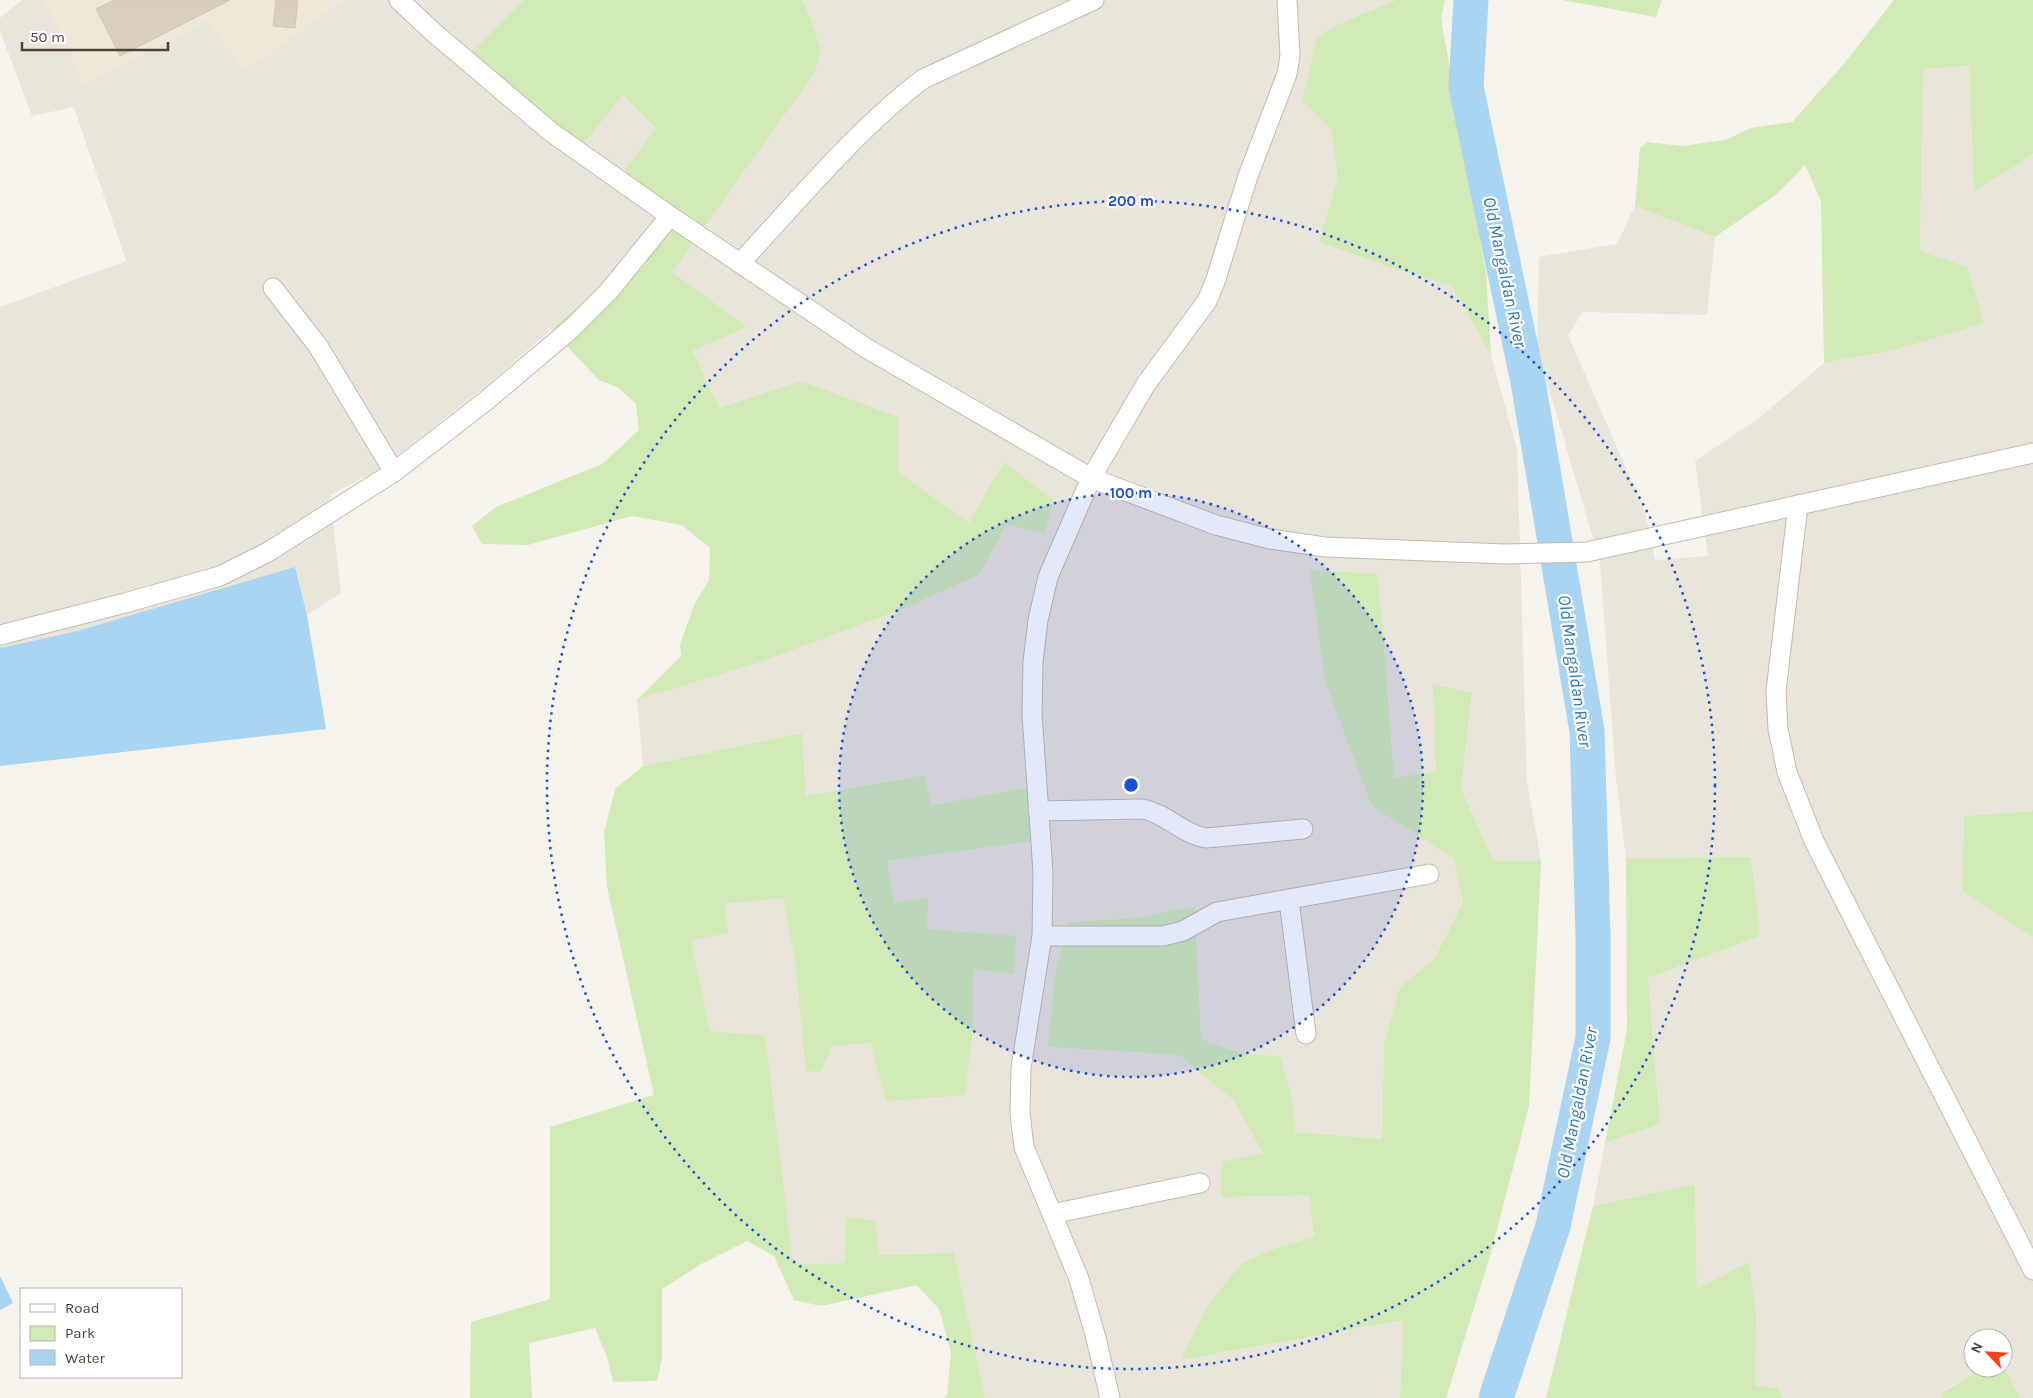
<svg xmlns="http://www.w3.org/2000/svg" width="2033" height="1398" viewBox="0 0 2033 1398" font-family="Karla,sans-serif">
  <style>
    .residential { fill: #eae5da }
    .education { fill: #efe8d6 }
    .green { fill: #d2eab5 }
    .water { fill: #a9d4f2 }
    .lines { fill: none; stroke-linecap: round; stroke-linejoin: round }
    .river { stroke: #a9d4f2; stroke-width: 35 }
    .building { fill: #d8cfc1; stroke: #d3c7b4 }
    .minor-casing { stroke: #c2bbae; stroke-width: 21 }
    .minor { stroke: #fff; stroke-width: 19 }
    .ring { fill: none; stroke: #1d4ed8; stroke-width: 2.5; stroke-dasharray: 2.5 5 }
    .labels { text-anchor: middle; stroke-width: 4.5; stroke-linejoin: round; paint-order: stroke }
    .water-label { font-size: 18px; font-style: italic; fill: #2e7ab2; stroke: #fff }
    .centre { fill: #1d4ed8; stroke: #fff; stroke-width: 2.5 }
    .ring-label { font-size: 15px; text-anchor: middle; font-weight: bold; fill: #1d4ed8; stroke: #fff; stroke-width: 4.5; stroke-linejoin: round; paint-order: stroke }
  </style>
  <rect width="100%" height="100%" fill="#f6f3ec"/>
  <g class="residential">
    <polygon points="22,0 45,0 85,84 208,19 245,70 342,0 523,0 457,68 623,94 656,128 660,218 595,291 490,383 380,469 330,495 341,593 307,615 295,568 77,631 0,648 0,307 126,261 74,107 32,116 0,31 0,18"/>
    <polygon points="803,0 1396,0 1339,24 1302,101 1331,130 1338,178 1319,242 1389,267 1452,286 1491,355 1517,449 1527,781 1541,861 1493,861 1461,788 1472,693 1436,771 1394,778 1383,629 1391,817 1454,859 1463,903 1434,959 1400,987 1384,1044 1382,1139 1295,1132 1294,1105 1280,1056 1242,1054 1201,1039 1195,906 1136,918 1067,922 1048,1047 1179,1055 1233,1100 1263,1153 1309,1195 1314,1236 1271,1250 1242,1263 1182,1360 1403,1320 1400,1398 985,1398 954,1253 878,1255 846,1217 845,1263 798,1264 792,1257 710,1031 691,940 725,904 784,898 822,1072 831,1046 871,1043 973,1028 973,969 894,903 887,861 1050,839 1043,786 930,805 923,775 806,796 802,733 643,766 637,700 764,661 905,608 979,575 1007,524 1054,501 969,524 898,472 801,381 719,408 693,351 747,327 671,272 821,48"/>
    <polygon points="1969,66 1974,191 2019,164 2033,153 2033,811 1964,816 1962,891 2033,937 2033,1398 2020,1398 2003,1364 2003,1338 1973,1338 1973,1368 1982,1368 1941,1392 1943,1398 1783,1398 1778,1388 1754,1386 1756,1315 1748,1263 1697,1290 1695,1184 1593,1206 1605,1143 1660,1123 1648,978 1760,936 1751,857 1626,858 1616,778 1600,562 1537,348 1539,257 1617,244 1635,206 1715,237 1707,315 1583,312 1568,335 1645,512 1655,560 1708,556 1695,461 1759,418 1824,363 1891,351 1983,323 1967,268 1920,251 1923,69"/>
  </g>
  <polygon class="education" points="45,0 342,0 245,70 208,19 85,84"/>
  <g class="green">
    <polygon points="523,0 803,0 821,48 815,72 672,272 747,327 693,351 719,408 801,381 898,417 898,472 969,523 1004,462 1054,501 1044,534 1007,524 979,575 905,608 764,661 637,700 681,656 680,645 694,605 709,580 710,548 682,525 632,516 528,545 482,544 472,526 496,507 602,464 639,430 636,404 619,388 599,380 551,330 595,291 660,218 613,187 656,128 623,95 571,159 515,108 457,68"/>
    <polygon points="1396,0 1445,0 1441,18 1486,273 1491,355 1452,286 1389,267 1319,242 1338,178 1331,130 1302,101 1317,38 1339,24"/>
    <polygon points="1562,0 1662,0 1656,17"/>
    <polygon points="1894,0 2033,0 2033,153 2019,164 1974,191 1969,66 1923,69 1920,251 1967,267 1984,323 1891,351 1824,363 1821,201 1805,165 1777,194 1715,237 1635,206 1640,148 1648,142 1682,146 1725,140 1751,128 1792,122 1843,65"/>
    <polygon points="1310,570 1377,574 1383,629 1394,778 1436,771 1433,684 1472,693 1461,788 1493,861 1541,861 1529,1106 1491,1253 1446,1398 1400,1398 1403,1320 1181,1360 1208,1305 1242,1263 1271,1250 1314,1236 1309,1195 1221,1197 1222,1162 1263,1153 1233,1100 1179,1055 1048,1047 1055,976 1067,922 1136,918 1195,906 1201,1039 1242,1054 1280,1056 1294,1105 1295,1132 1382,1139 1384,1044 1400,987 1434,959 1463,903 1454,859 1371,805 1325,681"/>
    <polygon points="802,733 806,796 924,775 931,805 1043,785 1050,839 887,861 894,903 928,897 927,929 1016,936 1014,974 973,969 973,1028 965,1095 886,1101 871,1043 831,1046 822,1072 806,1071 795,959 783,898 725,904 728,933 691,940 710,1031 765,1036 792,1257 798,1264 845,1263 846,1217 875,1221 879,1255 954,1253 985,1398 944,1398 947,1396 951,1352 939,1309 917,1285 821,1306 794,1300 774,1256 747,1241 703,1263 662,1289 662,1359 657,1381 613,1382 607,1357 595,1328 529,1343 532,1398 470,1398 471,1322 550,1299 550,1127 654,1095 607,887 604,832 615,789 643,766"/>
    <polygon points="2033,811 2033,937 1962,891 1964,816"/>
    <polygon points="1751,857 1760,936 1648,978 1660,1124 1605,1143 1627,1029 1626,858"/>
    <polygon points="1695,1184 1697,1289 1749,1262 1756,1315 1755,1386 1778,1388 1783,1398 1546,1398 1593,1206"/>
    <polygon points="2003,1364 2020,1398 1943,1398 1941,1393 1982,1368 2003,1368"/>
  </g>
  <g class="water">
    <polygon points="295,567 307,615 326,729 0,766 0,648 77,631"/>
    <polygon points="0,1276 13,1303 0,1310"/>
  </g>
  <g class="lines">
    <polyline class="river" points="1471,0 1466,87 1528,382 1587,731 1593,935 1593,1038 1553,1226 1496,1398"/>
  </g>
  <g class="building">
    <polygon points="114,0 230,0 120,56 96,9"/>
    <polygon points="276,0 298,0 295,28 273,26"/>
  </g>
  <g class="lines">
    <g class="minor-casing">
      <g id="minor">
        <polyline points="399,0 432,31 551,132 670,216 866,348 1091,478 1216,525 1270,539 1325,547 1505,554 1587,552 2033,453"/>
        <path d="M740,263C797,202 857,129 923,79L1094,0"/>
        <polyline points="273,288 318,346 394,472"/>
        <polyline points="1798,505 1776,691 1778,729 1787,772 1814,841 2033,1270"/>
        <polyline points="0,635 125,603 220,576 268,552 394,472 487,400 571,329 609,291 670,216"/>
        <path d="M1038,811L1143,809C1167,814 1182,834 1206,838L1303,829"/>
        <polyline points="1289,900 1306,1034"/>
        <polyline points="1042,936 1163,936 1183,931 1217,912 1429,874"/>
        <polyline points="1052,1214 1200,1183"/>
        <polyline points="1110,1398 1096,1338 1079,1279 1024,1147 1020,1113 1021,1068 1042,936 1043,872 1032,714 1033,662 1038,620 1048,577 1091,478 1146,384 1207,301 1215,282 1248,176 1287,74 1290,56 1287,0"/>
      </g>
    </g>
    <use href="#minor" class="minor"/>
  </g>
  <circle cx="1131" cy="785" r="292" fill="#1d4ed8" fill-opacity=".12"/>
  <g class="ring">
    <circle cx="1131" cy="785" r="292"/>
    <circle cx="1131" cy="785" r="584"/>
  </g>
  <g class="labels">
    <g class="water-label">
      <text transform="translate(1505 272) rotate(78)" y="6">Old Mangaldan River</text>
      <text transform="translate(1575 671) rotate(82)" y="6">Old Mangaldan River</text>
      <text transform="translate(1577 1103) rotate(-79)" y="6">Old Mangaldan River</text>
    </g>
  </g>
  <circle cx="1131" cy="785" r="8" class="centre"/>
  <g class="ring-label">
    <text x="1131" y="206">200 m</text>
    <text x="1131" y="498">100 m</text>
  </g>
  <rect x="20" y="1288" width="162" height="90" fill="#ffffff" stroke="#b7b4b0"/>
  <rect x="30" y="1304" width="25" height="8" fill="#ffffff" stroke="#b7b4b0"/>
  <text x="65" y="1313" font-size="15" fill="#4b4439">Road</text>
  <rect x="30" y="1326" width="25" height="15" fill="#d2eab5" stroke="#b7b4b0"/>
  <text x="65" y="1338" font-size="15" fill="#4b4439">Park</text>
  <rect x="30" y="1350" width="25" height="15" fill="#a9d4f2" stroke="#b7b4b0"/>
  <text x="65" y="1363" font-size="15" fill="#4b4439">Water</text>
  <g transform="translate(1988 1353) rotate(295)"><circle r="24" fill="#ffffff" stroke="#b7b4b0"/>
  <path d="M0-4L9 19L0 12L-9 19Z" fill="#fc3f1d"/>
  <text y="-8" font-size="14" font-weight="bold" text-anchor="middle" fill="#4b4439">N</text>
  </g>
  <path d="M22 42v8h146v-8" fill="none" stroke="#4b4439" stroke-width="2.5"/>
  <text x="30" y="42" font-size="15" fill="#4b4439" stroke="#ffffff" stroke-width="4" paint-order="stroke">50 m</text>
</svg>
